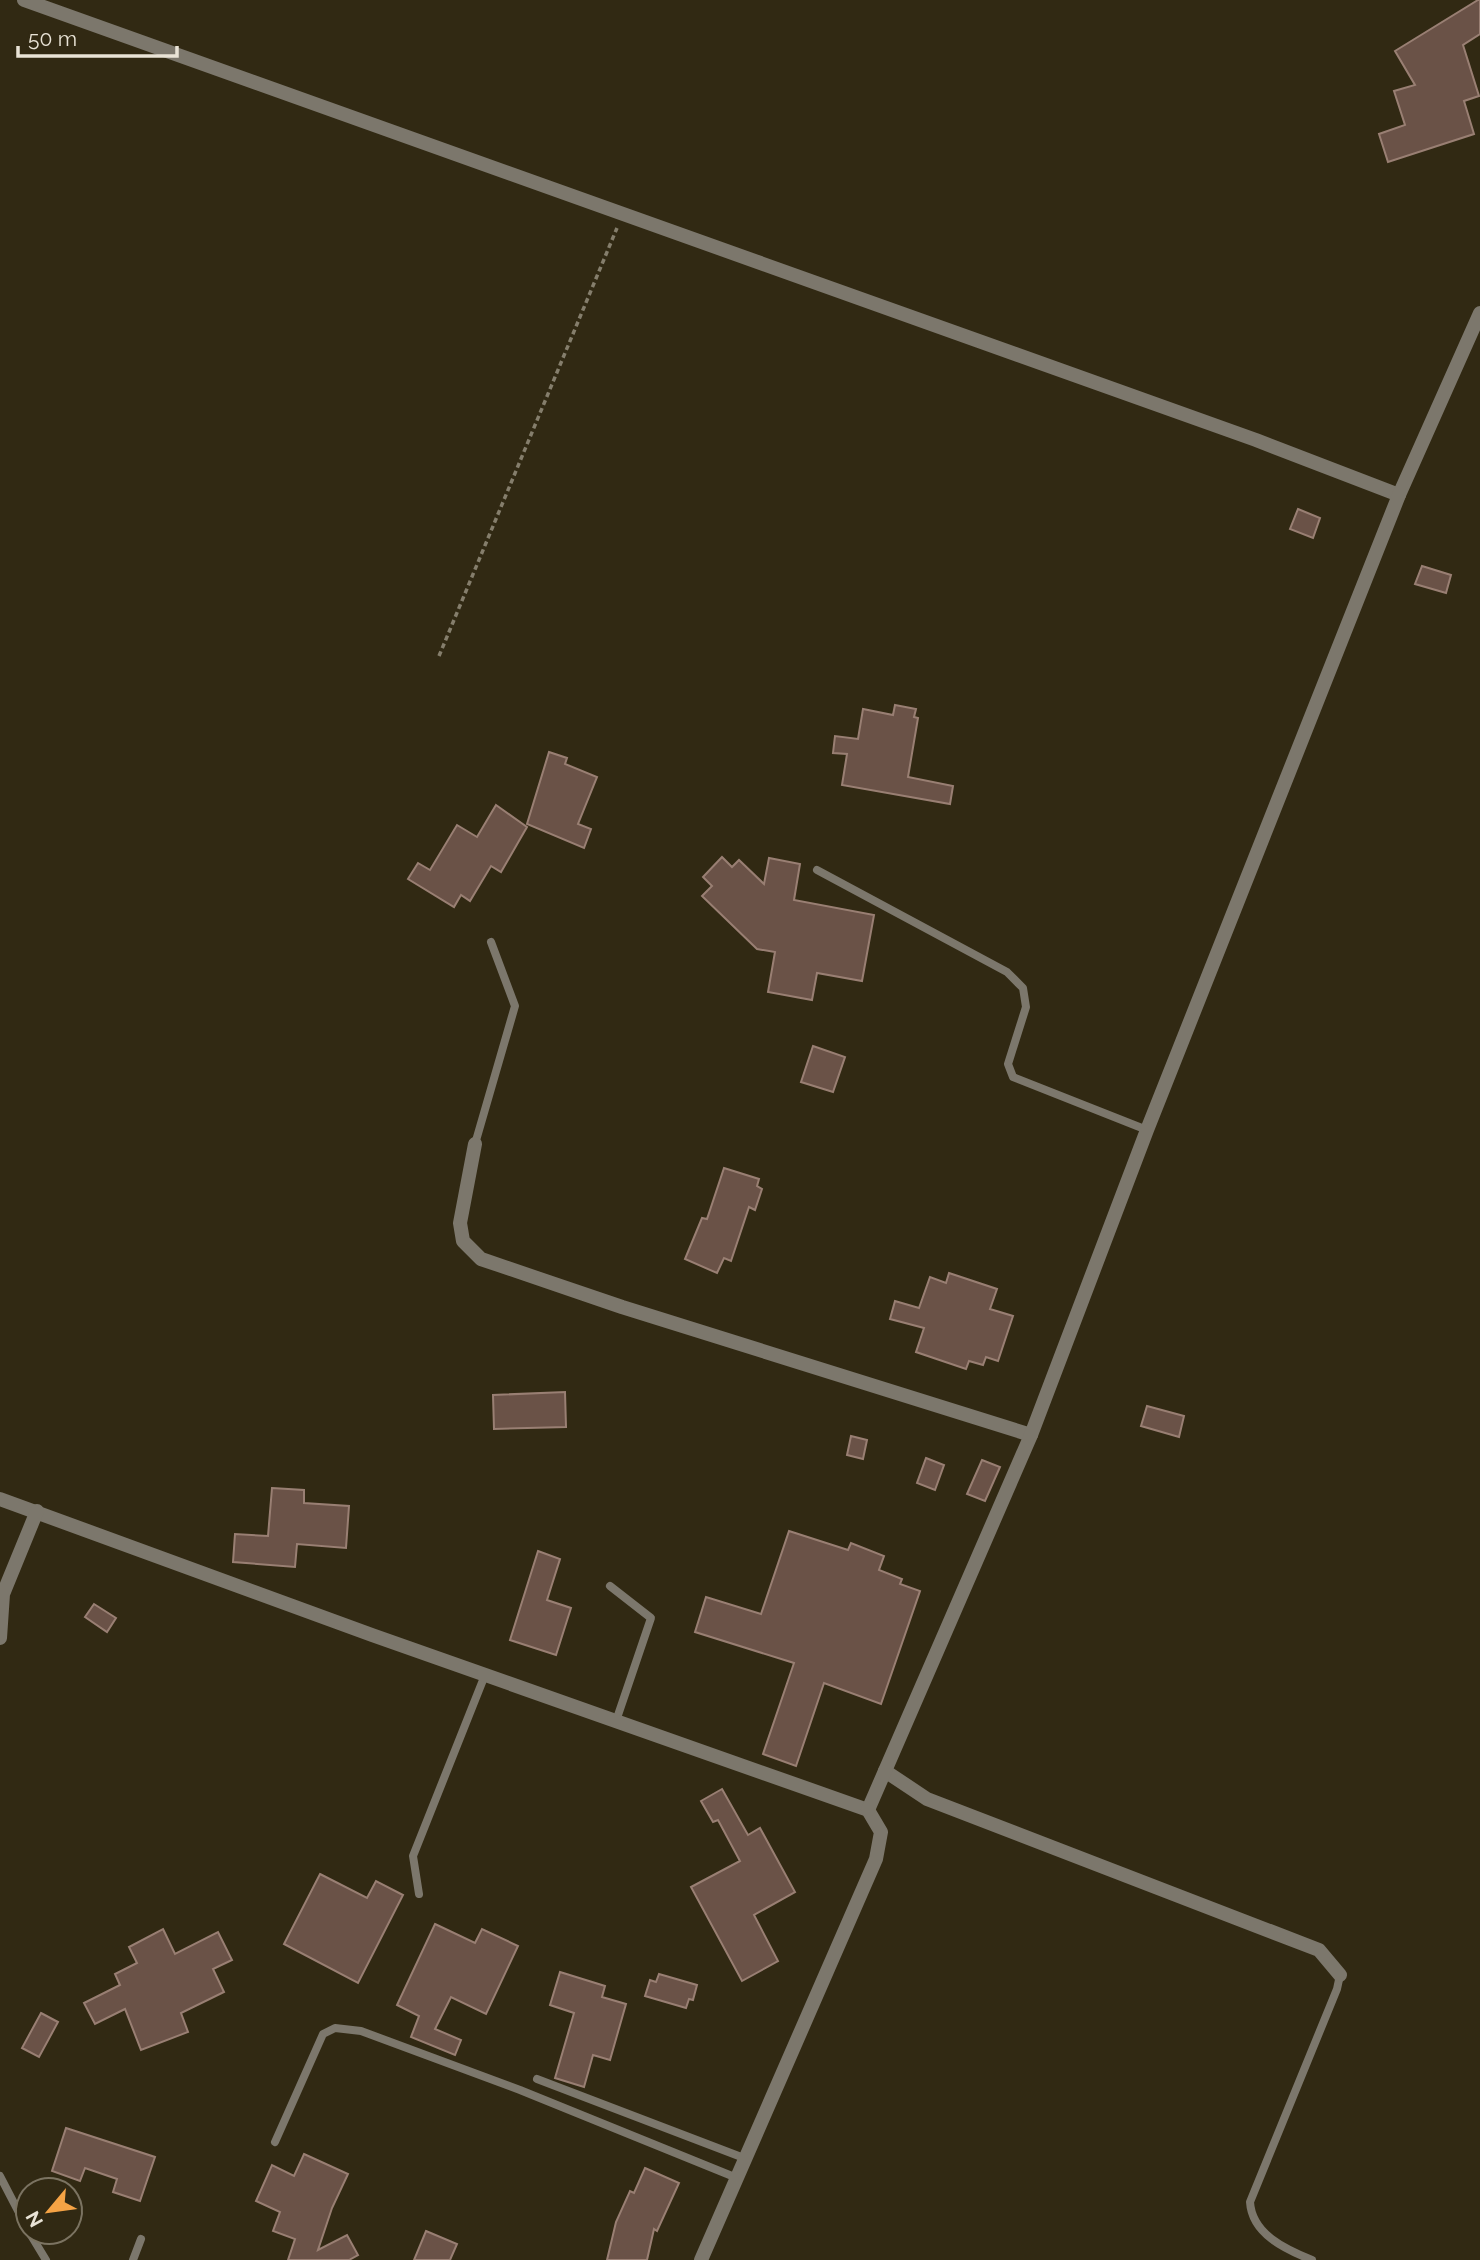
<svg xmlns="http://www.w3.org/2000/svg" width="1480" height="2260" viewBox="0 0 1480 2260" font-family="Raleway,sans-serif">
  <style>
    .building { fill: #6a5247; stroke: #997f73; stroke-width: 2 }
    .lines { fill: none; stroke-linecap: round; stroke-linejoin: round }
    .path { stroke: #857e6c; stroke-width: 3.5; stroke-dasharray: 5 3.5; stroke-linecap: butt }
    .service { stroke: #7c776c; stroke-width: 8 }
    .minor { stroke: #7c776c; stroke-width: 14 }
  </style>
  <rect width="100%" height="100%" fill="#312913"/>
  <g class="building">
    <polygon points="1478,0 1480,0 1480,34 1463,45 1479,96 1464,101 1474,134 1388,162 1379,134 1405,125 1394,91 1415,85 1395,51"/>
    <polygon points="1298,509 1320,518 1313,538 1290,529"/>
    <polygon points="1422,566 1451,575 1446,593 1415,584"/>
    <polygon points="895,705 916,709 914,717 918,718 908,777 953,786 950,804 842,785 847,754 833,753 835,736 858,739 863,709 893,715"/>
    <polygon points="549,752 567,758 565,764 597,777 578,824 591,829 584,848 527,824"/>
    <polygon points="496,805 527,827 501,872 491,866 470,901 461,895 454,907 408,879 418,863 430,870 457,825 477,837"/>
    <polygon points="722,857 732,867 739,860 764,884 769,858 800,864 794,900 874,915 862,981 817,973 812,1000 768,992 775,952 757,949 702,896 712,886 703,877"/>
    <polygon points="813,1046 845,1057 833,1092 801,1082"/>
    <polygon points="724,1168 759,1179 757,1186 762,1189 755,1210 749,1207 731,1261 724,1258 717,1273 685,1259 702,1218 707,1219"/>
    <polygon points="949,1273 997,1289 990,1309 1013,1316 998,1361 986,1357 983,1365 969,1361 966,1369 916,1352 924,1328 890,1319 895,1301 919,1308 930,1277 946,1283"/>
    <polygon points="565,1392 566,1427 494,1429 493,1395"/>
    <polygon points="1147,1406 1184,1416 1179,1437 1141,1426"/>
    <polygon points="851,1436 867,1440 863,1459 847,1455"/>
    <polygon points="926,1458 944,1465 935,1490 917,1483"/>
    <polygon points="982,1460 1000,1467 985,1501 967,1494"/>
    <polygon points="272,1488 304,1490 304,1503 349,1506 346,1548 297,1544 295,1567 233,1562 235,1534 268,1536"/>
    <polygon points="789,1531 848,1550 851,1543 884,1556 879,1570 902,1579 900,1584 920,1591 881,1704 824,1683 796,1766 763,1754 794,1663 695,1632 706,1597 761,1614"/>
    <polygon points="538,1551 560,1559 547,1600 571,1608 556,1655 510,1640"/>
    <polygon points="94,1604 116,1618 107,1632 85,1617"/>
    <polygon points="722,1789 748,1835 760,1828 795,1892 754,1915 778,1961 742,1981 691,1887 740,1861 718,1820 713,1822 701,1801"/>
    <polygon points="320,1874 367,1898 376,1881 403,1895 358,1983 284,1944"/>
    <polygon points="435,1924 475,1943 482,1929 518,1946 486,2014 451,1997 435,2029 461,2040 455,2055 411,2037 419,2016 397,2005"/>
    <polygon points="163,1929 175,1954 218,1932 232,1960 213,1969 224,1992 181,2013 188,2032 141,2050 125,2009 95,2024 84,2003 120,1985 115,1974 137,1963 129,1947"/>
    <polygon points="560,1972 605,1986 602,1997 626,2004 610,2060 593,2055 584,2087 555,2078 574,2013 550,2005"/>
    <polygon points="659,1974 697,1985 693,2000 689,1999 686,2008 645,1996 650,1980 656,1982"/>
    <polygon points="41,2013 58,2022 39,2057 22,2048"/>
    <polygon points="66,2128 155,2157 140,2201 113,2192 117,2179 85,2168 80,2181 52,2171"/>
    <polygon points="304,2154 348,2174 332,2208 318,2250 347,2235 358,2255 349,2260 288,2260 295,2239 273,2231 280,2212 256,2201 272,2165 294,2176"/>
    <polygon points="645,2168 679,2183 657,2231 654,2229 647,2260 607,2260 616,2222 630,2191 634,2193"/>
    <polygon points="426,2231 457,2244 450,2260 414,2260"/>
  </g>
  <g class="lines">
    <polyline class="path" points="439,656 617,228"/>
    <g class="service">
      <polyline points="817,870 1007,972 1023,988 1026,1007 1008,1064 1013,1077 1147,1130"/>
      <polyline points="475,1144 515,1006 491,942"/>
      <polyline points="610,1586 651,1618 616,1721"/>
      <polyline points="419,1894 413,1856 485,1675"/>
      <polyline points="537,2079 744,2158"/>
      <polyline points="275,2142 323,2034 335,2028 361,2031 520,2090 737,2178"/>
      <polyline points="0,2176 28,2230"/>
      <polyline points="29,2232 46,2260"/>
      <polyline points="133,2260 141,2239"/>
      <path d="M1312,2260C1285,2249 1252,2234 1250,2202L1337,1989L1340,1975"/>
    </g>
    <g class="minor">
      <polyline points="24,0 1256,440 1399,495"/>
      <polyline points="475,1144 460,1223 463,1241 481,1259 622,1307 1031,1435"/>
      <polyline points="0,1499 372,1635 868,1810 881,1832 876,1859 701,2260"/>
      <polyline points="0,1638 3,1594 37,1511"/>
      <polyline points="885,1771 927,1799 1319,1950 1340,1975"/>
      <polyline points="868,1810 1031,1435 1147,1130 1399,495 1480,313"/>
    </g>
  </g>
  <g transform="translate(49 2211) rotate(241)"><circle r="33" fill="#312913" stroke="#7b7361" stroke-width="2"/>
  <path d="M0-5L12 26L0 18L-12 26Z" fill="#f5a345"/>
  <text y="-10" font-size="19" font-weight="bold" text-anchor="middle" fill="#e9e3d6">N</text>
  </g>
  <path d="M18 46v10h159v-10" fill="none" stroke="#e9e3d6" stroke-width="3.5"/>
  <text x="28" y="46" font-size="21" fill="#e9e3d6" stroke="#312913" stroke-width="5" paint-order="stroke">50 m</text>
</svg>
